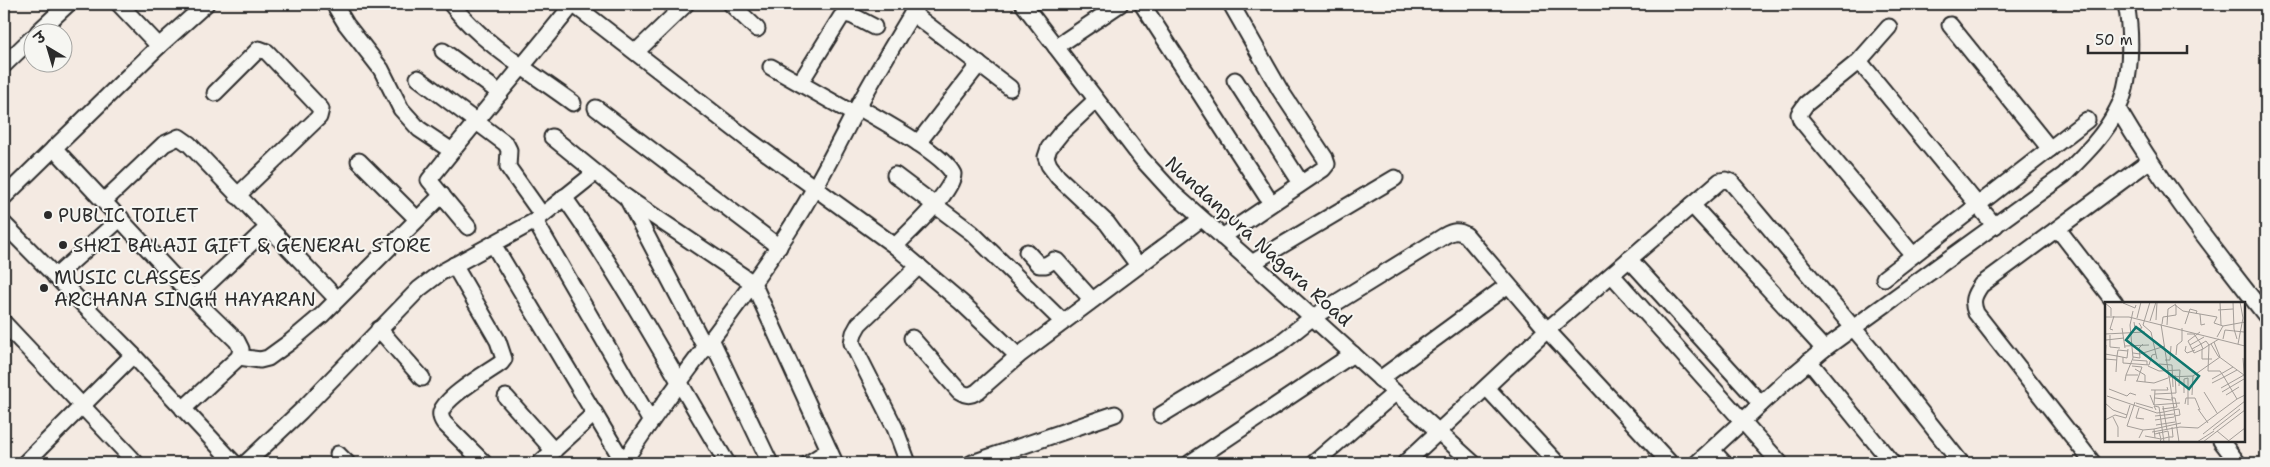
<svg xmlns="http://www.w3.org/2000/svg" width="2270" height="467" viewBox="0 0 2270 467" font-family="'Shantell Sans','Playpen Sans Deva',sans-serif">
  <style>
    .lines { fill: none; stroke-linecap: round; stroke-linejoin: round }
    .minor-casing { stroke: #2b2b2b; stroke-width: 19 }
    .minor { stroke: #f6f6f2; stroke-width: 15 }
    .poi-dot { fill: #2b2b2b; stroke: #f6f6f2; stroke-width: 2 }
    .labels { text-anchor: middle; stroke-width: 4; stroke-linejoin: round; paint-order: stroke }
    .poi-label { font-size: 19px; fill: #2b2b2b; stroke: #f6f6f2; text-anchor: start }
    .street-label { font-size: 19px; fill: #2b2b2b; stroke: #f6f6f2 }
    .inset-road { fill: none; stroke: #a49e99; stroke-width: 1 }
    .view { fill: #0f766e; fill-opacity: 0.15; stroke: #0f766e; stroke-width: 2.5 }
    .inset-edge { fill: none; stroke: #2b2b2b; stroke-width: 2.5 }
  </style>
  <rect width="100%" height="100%" fill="#f4eae2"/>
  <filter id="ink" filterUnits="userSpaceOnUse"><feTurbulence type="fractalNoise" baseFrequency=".02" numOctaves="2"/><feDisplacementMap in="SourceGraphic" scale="10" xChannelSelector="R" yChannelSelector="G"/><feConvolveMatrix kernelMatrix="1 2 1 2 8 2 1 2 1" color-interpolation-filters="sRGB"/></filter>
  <g filter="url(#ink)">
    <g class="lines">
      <g class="minor-casing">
        <g id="minor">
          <polyline points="119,4 159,46"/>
          <polyline points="334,4 346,24 381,69 401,109 419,129 452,151"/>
          <path d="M451,4C484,45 531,72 573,103"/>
          <polyline points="731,4 757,29"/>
          <polyline points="1023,4 1142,159 1173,193 1269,278 1473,463"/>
          <polyline points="1142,4 1271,203"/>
          <polyline points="912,13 1010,88"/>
          <polyline points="1950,25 2050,149"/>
          <polyline points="1889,27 1859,61 1806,104 1799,114 1801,120 1913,255"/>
          <polyline points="38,32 68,4"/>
          <polyline points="1056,47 1120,4"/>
          <polyline points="443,51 500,93"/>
          <polyline points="636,52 686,4"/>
          <polyline points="1859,61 1995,226"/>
          <polyline points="4,65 32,38"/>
          <polyline points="771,67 854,114"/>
          <polyline points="418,78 506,144 509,150 508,167 542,215"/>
          <polyline points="1235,80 1301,183"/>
          <polyline points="800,83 841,17 845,14 853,16 874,27"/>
          <polyline points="215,93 259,49 267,52 321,109 319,117 237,196"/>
          <polyline points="1096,100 1061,133 1049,148 1046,157 1049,165 1058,177 1107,223 1138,265"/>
          <path d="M858,107C879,119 944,154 953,174C953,192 909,232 895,246"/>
          <polyline points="596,108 779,247"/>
          <path d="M2118,109C2161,183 2214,249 2266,316"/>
          <polyline points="552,137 627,198 706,349"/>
          <polyline points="918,143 979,64"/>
          <polyline points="54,148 201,306 237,341 241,349 239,357 183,409"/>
          <polyline points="359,161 417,219"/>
          <polyline points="895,175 972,233 1063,322"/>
          <polyline points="4,197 159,46 206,4"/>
          <path d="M564,197C625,282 673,374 727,463"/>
          <polyline points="627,198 753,283 835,463"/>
          <polyline points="104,201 164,144 179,137 189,144 337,299"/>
          <polyline points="1692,205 1824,349"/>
          <polyline points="535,221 650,420"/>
          <polyline points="4,224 133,355 234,463"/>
          <path d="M468,227L429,180C476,120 526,63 573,4L746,138L895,246L962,303L1018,356"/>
          <polyline points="2058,229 2115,303"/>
          <polyline points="1222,237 1323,169 1327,164 1325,158 1280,90 1231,4"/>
          <polyline points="493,244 624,463"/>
          <polyline points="1027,252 1039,265 1046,265 1054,260 1057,261 1092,300"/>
          <polyline points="1629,259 1761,404"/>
          <polyline points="1252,263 1395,178"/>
          <path d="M454,265L498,341L504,359L501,363C487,373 446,396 441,412C440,416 442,420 444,423L484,463"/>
          <polyline points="1612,275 1780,463"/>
          <polyline points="55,277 121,218"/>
          <polyline points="1884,278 2087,120"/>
          <polyline points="193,298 267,228"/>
          <polyline points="4,323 136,463"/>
          <polyline points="379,329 422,378"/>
          <path d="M912,338L959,391C967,396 970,396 978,391L1018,356L1201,219"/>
          <polyline points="712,341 770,463"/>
          <polyline points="239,357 260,360 268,358 290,342 322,315 442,195"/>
          <polyline points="1809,361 1892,463"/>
          <polyline points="1380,379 1508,285"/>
          <polyline points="1487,388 1557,463"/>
          <polyline points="506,397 554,451"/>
          <path d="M1161,415L1280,343L1313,317L1444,236C1453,231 1458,230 1466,235L1547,330L1670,463"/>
          <polyline points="2221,441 2238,463"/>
          <polyline points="1712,450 1724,463"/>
          <polyline points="338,454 347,463"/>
          <polyline points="25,463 133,355"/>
          <polyline points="246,463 301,411 419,289 440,273 535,221 595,173"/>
          <polyline points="540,463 595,413"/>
          <path d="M623,463C671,388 728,321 778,247C808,204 831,158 855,112C875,75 896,40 918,4"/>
          <polyline points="809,463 829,450"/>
          <polyline points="908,463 895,428 852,343 854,333 859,324 919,266"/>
          <polyline points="972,463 1115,414"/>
          <polyline points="1190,463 1353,354"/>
          <polyline points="1314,463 1395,393"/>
          <polyline points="1405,463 1547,330 1720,181 1726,180 1731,182 1871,349 1961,463"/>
          <path d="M1697,463L1786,381L1824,349L2064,175C2084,155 2104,136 2117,110C2132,83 2132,34 2126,4"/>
          <path d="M2093,463L1976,313C1971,301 1974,295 1981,285L2149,161"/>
        </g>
      </g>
      <use href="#minor" class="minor"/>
    </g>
  </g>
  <g class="poi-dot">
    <circle cx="48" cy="215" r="5"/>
    <circle cx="63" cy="245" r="5"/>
    <circle cx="44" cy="288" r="5"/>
  </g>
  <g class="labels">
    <g class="poi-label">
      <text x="58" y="222">PUBLIC TOILET</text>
      <text x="73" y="252">SHRI BALAJI GIFT &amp; GENERAL STORE</text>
      <text x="54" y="284">MUSIC CLASSES<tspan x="54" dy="22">ARCHANA SINGH HAYARAN</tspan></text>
    </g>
    <g class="street-label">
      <text transform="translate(1259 241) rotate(42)" y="7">Nandanpura Nagara Road</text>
    </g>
  </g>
  <g transform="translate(2105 302)">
    <rect width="140" height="140" fill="#f4eae2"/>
    <path class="inset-road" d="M45,0L38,23L46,30L52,57M115,0L116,23M128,0L129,27L132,37M0,1L6,6V14M18,1L30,6L31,3M70,3L78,9L112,15L109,21L118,24M113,8L128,7M95,12L96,23L100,22M0,15H24L140,44M32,16L36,0M51,18L52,0M45,19L51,0M29,20L30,27L37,26L34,21M56,22L74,140M57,22L58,15L71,13V3M80,22L85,7L92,9L91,12M62,23L63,7L71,2M17,26L20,46M8,28L5,27L9,14M95,30L83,39L89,51L98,47M0,32L40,30M82,32H89L96,42L87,47M5,33V45L15,46M112,35L118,24L140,20M118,37L120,28L139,30M1,38L19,36M109,40L115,55M106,42L113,54L139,73L116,86M133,42L138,16L135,0M1,43L0,57L12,58M85,43L99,35M20,44L44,43M81,44L80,49L82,51L90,48M97,47V57H107M28,51L35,52L60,44M0,52L12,54L13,48L23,49M71,53L72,43L77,39V26M18,55V61L44,63L47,53L51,52M28,55L35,56L34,46L38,42M138,56L140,83M28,58L42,59V63M60,58H65L66,44M54,62L67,63L68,85M27,64L37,65L32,79M43,64L54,69L75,68L74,84M30,67L40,73V80M132,68L119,75L132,97L140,93M11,70L12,54L22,56L23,47M21,73L28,56L25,23L28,9M63,75L88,74L115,55M107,77L128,65M20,79L21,73H33M31,79L49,81L63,76M107,81L119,75L115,69H103L104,43L98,47L96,42L101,39L104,43L114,37M4,87L22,94L25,91L31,93M46,88H63L62,85M99,90L112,111M117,90L139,77M79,91V77L83,76M50,92L71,91L70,73M45,93L49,103L50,88M87,93L88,74M121,93L134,85M2,94L52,111L59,110L58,104M50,96L67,98M30,100L22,124L38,128M0,101L8,108L22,113M31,101L48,106M80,102L81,96H90L95,108M49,103L75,101M83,103V76M34,106L31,116L39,117M57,107L72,105L70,96H66M93,107L103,121M51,108L49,104L54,105L59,140M68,108L74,107L75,113L69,114M50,114L69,112M8,115L13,125V135M0,118L10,113L21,116L25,103M50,118L69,115M51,123L70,120M62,128L59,110L68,108M108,128L135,107M112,129L124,139M47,130L75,125L93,126L132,97M54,130L56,137L64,135V140M50,132L63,129L64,135H68L67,125M98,132L140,99M40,134L56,137L55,140M34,136L38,128L49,127M50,136L49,127L76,121M92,140L109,129M98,140L140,108M122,140L140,126"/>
    <path class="view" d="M31,25L94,74L84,87L21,38Z"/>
    <rect width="140" height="140" class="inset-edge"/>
  </g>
  <rect width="2270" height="467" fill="none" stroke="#f6f6f2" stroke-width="20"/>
  <rect x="10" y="10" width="2250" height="447" fill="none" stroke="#2b2b2b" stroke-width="2" filter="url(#ink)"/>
  <g transform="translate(48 48) rotate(322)"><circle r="24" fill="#f6f6f2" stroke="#a5a5a2"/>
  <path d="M0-4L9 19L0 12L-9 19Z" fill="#2b2b2b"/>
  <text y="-8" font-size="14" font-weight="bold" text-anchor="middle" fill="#2b2b2b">उ</text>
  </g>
  <path d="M2088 45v8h99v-8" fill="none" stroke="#2b2b2b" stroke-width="2.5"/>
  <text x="2095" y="45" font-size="15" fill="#2b2b2b" stroke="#f6f6f2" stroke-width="4" paint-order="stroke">50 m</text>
</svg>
